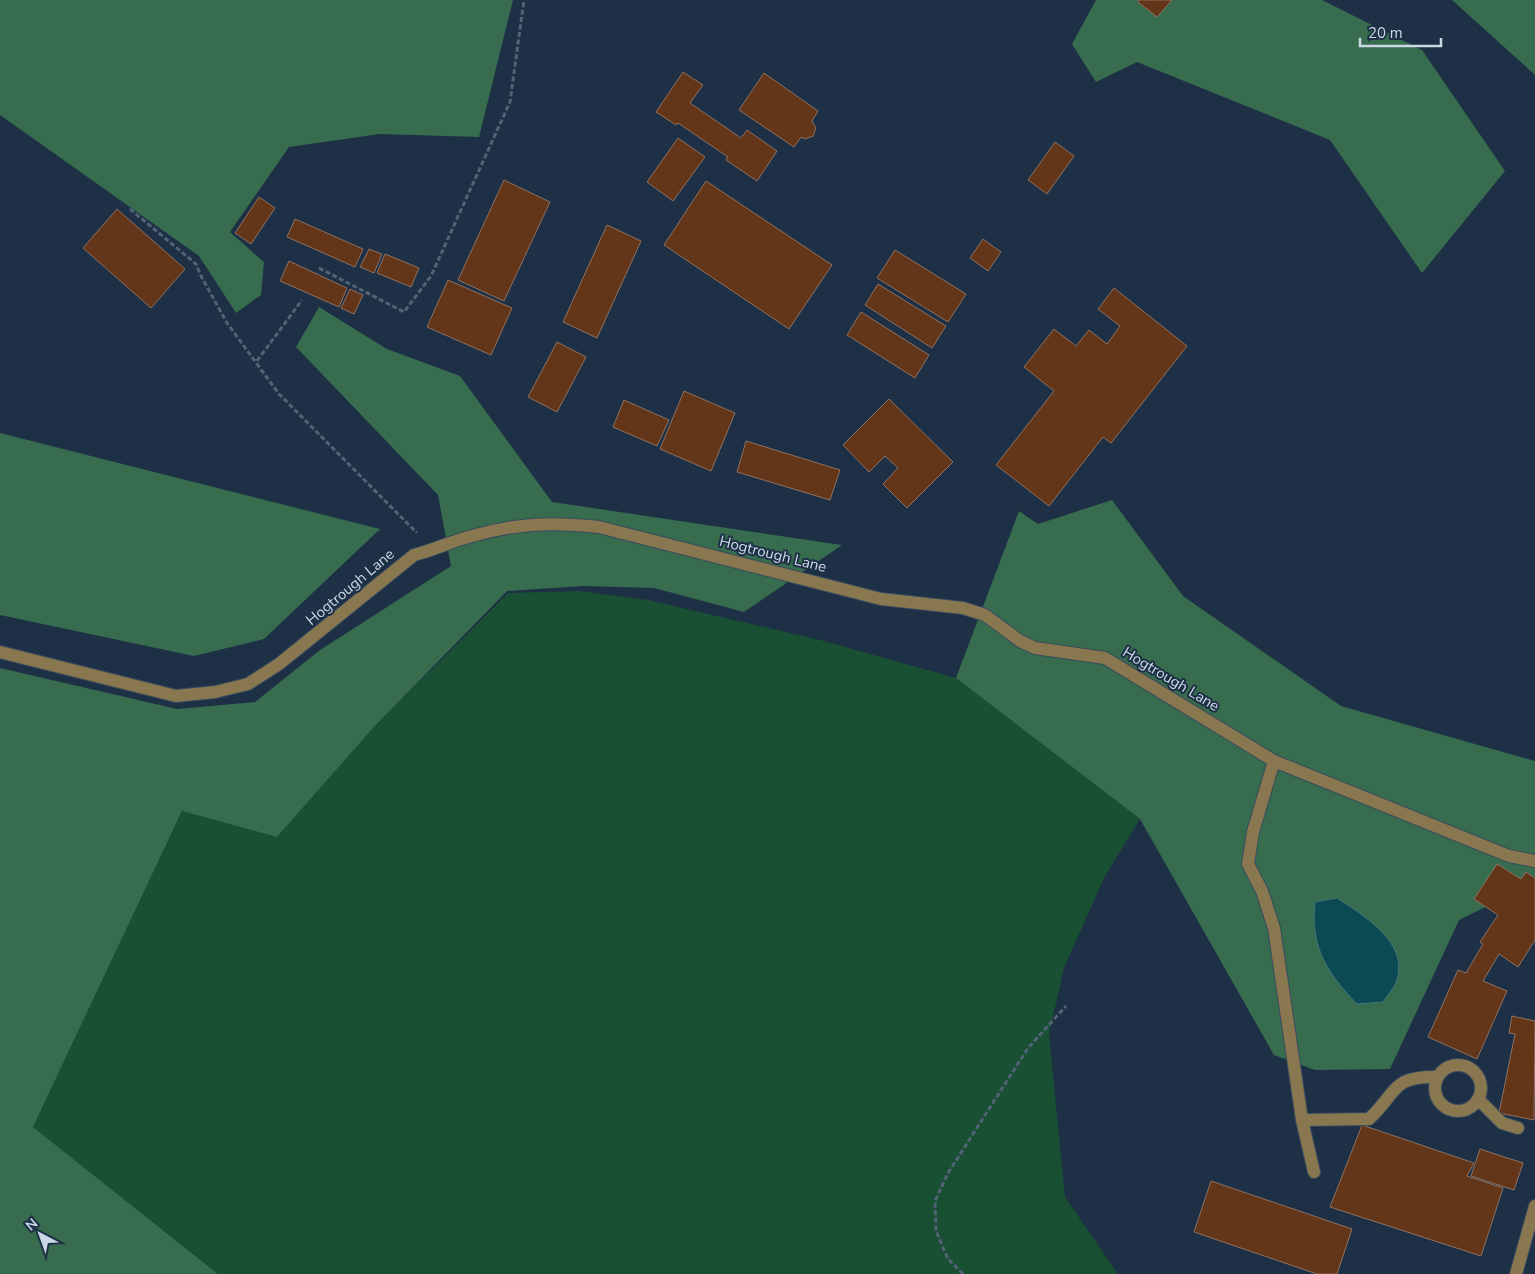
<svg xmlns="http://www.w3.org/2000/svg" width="1535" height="1274" viewBox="0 0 1535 1274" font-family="'Nunito Sans',sans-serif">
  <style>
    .green { fill: #194f33 }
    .forest { fill: #376c4e }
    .water { fill: #0b4a53; stroke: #45747f }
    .building { fill: #63361a; stroke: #8f7160 }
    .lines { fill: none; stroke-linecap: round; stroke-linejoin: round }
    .minor-casing { stroke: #394b5f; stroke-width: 14 }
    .path { stroke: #526376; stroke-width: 3; stroke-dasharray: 5 2.5; stroke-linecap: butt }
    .minor { stroke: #89784f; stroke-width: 12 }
    .labels { text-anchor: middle; stroke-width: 4; stroke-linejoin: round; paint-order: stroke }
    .street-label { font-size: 15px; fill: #cbd7e5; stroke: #1d3046 }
  </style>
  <rect width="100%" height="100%" fill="#1d3046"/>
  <polygon class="green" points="579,591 648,600 820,640 956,678 1140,819 1105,876 1064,968 1049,1034 1065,1197 1118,1274 218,1274 33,1127 182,811 277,837 374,727 508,593"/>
  <g class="forest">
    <polygon points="0,0 513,0 479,137 380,134 289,147 230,232 264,262 261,295 236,313 199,256 0,115"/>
    <polygon points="1096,0 1322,0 1422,50 1505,171 1422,273 1330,140 1137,62 1096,82 1072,44"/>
    <polygon points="1452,0 1535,0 1535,75"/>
    <polygon points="319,307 387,349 460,376 552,502 842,545 744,612 654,588 583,586 507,591 374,727 277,837 182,811 33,1127 218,1274 0,1274 0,668 177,709 255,702 320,650 451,566 438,495 296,347"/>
    <polygon points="0,433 380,529 264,639 194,656 0,615"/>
    <polygon points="1112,500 1183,596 1341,706 1535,761 1535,883 1459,920 1390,1069 1315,1070 1274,1055 1140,819 956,678 1019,511 1038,524"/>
  </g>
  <path class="water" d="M1337,898C1364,916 1411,943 1396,983C1393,989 1387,996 1383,1002L1357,1004C1327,973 1310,947 1315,902Z"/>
  <g class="building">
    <polygon points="1139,0 1172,0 1157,17 1138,2"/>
    <polygon points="683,72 703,85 690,103 741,138 747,130 777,151 757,181 726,160 728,157 678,123 676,125 656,112"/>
    <polygon points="764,73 818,111 812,121 816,128 813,136 805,139 801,137 794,147 739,110"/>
    <polygon points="678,138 705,157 673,201 647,182"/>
    <polygon points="1055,142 1074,156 1047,194 1028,180"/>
    <polygon points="504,180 550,202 504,301 458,280"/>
    <polygon points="706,181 832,265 789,329 664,245"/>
    <polygon points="259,197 275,208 251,244 235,233"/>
    <polygon points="117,209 185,269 151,308 83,248"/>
    <polygon points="295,219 363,249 355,267 287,237"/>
    <polygon points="607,225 641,241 597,338 563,322"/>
    <polygon points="983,239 1001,252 988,271 970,258"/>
    <polygon points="369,249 382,254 374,273 360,267"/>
    <polygon points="895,250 966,294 948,322 877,278"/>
    <polygon points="385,254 419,268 411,287 377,273"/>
    <polygon points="289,261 347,288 339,307 280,281"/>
    <polygon points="448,280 512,308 491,355 427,327"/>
    <polygon points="878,284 946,326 932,348 865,305"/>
    <polygon points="1114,288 1187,346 1111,443 1103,437 1049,506 996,465 1054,391 1024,367 1054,329 1076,346 1089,330 1107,344 1120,326 1098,309"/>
    <polygon points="350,289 363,295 354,314 341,308"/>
    <polygon points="861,312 929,355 915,378 847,335"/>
    <polygon points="557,342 586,357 557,412 528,397"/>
    <polygon points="684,391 735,413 711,471 660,449"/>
    <polygon points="889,399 953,462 907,508 883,484 898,468 885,456 869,472 843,445"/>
    <polygon points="624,400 669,420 657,446 613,427"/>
    <polygon points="746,441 840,470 830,500 737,472"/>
    <polygon points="1497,864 1521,879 1526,872 1535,878 1535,940 1518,967 1499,954 1483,981 1507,991 1477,1059 1428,1037 1458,970 1466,973 1483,944 1480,942 1498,915 1474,899"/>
    <polygon points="1512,1016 1535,1021 1534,1120 1499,1113 1515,1034 1509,1033"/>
    <polygon points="1362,1125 1474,1163 1467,1176 1503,1188 1481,1256 1330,1207"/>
    <polygon points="1480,1149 1523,1163 1514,1190 1471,1176"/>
    <polygon points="1211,1181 1352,1229 1337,1274 1317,1274 1194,1232"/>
  </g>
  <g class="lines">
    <g class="minor-casing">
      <g id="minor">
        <path d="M0,652L176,696L215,692L248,684L279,664L414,555C434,550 452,541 472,536C518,523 552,522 599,527L881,599L963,608L985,615L1020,641L1035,648L1105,658L1274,761L1509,856L1535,861"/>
        <polyline points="1274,761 1253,832 1248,864 1262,891 1274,928 1302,1120 1314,1172"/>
        <circle cx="1458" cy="1088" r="23"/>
        <polyline points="1478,1099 1502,1123 1518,1128"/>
        <path d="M1302,1120L1369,1119C1398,1092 1391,1076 1437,1077"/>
        <polyline points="1516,1274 1535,1206"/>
      </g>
    </g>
    <g class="path">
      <polyline points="130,209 196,264 201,276 227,323 279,394 417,533"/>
      <polyline points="319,268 404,312 431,276 510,102 524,0"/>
      <polyline points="257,361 302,300"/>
      <polyline points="963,1274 948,1259 936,1231 935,1201 948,1173 1028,1048 1066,1006"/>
    </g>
    <use href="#minor" class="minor"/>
  </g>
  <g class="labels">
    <g class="street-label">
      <text transform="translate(773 554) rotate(14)" y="5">Hogtrough Lane</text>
      <text transform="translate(350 587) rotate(-40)" y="5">Hogtrough Lane</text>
      <text transform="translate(1171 679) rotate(31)" y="5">Hogtrough Lane</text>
    </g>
  </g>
  <g transform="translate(40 1234) rotate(319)" stroke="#1d3046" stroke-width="4" paint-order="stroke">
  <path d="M0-4L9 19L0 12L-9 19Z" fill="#cbd7e5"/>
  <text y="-8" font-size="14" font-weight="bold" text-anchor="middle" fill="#cbd7e5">N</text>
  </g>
  <path d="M1360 38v8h81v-8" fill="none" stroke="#cbd7e5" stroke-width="2.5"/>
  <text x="1368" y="38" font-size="15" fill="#cbd7e5" stroke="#1d3046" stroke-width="4" paint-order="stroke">20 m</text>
</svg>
